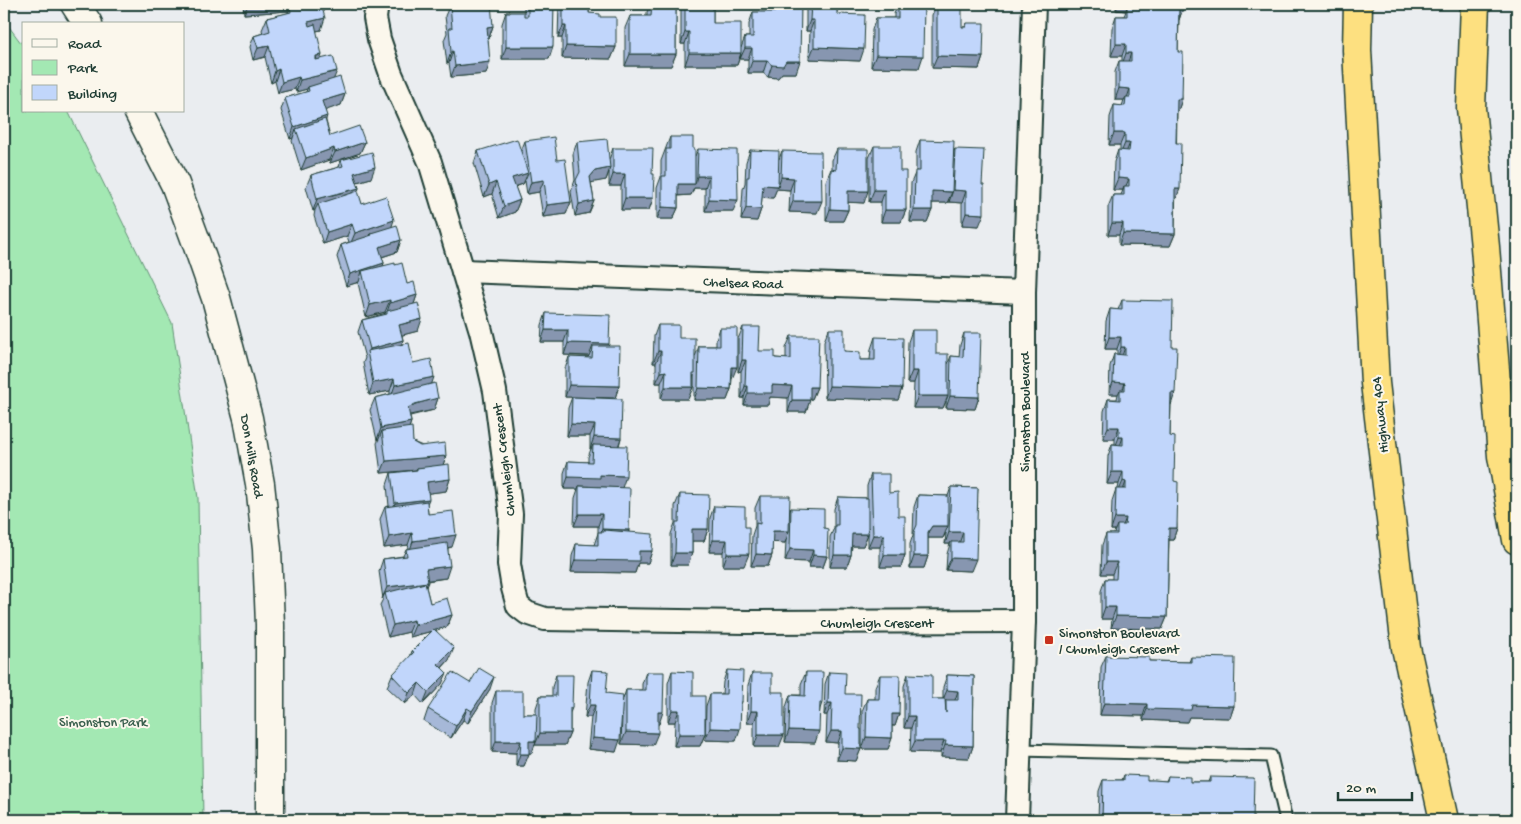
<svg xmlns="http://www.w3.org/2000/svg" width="1521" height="824" viewBox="0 0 1521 824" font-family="'Gochi Hand',sans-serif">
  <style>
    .green { fill: #a3e8b3; stroke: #619274 }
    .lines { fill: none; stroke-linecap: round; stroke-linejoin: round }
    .service-casing { stroke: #1f3d34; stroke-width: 15 }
    .minor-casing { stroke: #1f3d34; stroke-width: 26 }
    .secondary-casing { stroke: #1f3d34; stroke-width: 31 }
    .motorway-casing { stroke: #1f3d34; stroke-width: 31 }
    .service { stroke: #fbf7ec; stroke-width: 11 }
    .minor { stroke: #fbf7ec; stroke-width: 22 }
    .secondary { stroke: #fbf7ec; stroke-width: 28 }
    .motorway { stroke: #fde080; stroke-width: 28 }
    .wall { fill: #a6b8d8; stroke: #1f3d34 }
    .shaded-wall { fill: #8796b0; stroke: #1f3d34 }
    .building { fill: #c1d6fb; stroke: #1f3d34 }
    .poi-dot { fill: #c8321e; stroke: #fbf7ec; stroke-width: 2 }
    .labels { text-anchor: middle; stroke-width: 4; stroke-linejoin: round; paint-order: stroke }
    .street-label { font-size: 14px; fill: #1f3d34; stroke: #fbf7ec }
    .poi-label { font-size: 14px; fill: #1f3d34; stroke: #fbf7ec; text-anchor: start }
    .park-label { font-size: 14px; fill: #395f4d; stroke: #fbf7ec }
  </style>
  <rect width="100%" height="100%" fill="#eaedf0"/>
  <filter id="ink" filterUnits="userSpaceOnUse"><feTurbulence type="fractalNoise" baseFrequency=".02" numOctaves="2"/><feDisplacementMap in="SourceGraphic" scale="10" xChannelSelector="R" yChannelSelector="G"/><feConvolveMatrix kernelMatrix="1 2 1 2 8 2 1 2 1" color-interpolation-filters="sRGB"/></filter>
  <g filter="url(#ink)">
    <polygon class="green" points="4,20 24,47 24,111 68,111 172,323 198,498 203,820 4,820"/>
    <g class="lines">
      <g class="service-casing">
        <polyline id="service" points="1019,750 1271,756 1286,820"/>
      </g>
      <g class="minor-casing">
        <g id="minor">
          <polyline points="377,4 375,18 379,39 391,74 430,162 481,331 495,391 511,514 509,564 513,588 518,606 527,613 545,619 746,622 1024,621"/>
          <polyline points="463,271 1024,292"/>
          <polyline points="1017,820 1024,621 1024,292 1034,4"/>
        </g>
      </g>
      <g class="secondary-casing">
        <g id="secondary">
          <polyline points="75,4 88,24"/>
          <polyline points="138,111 175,184 196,241 216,298 248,418 260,484 267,549 270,625 270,820"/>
        </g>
      </g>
      <g class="motorway-casing">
        <g id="motorway">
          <polyline points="1358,4 1357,50 1375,383 1406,648 1444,820"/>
          <polyline points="1475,4 1471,108 1485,247 1502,456 1517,540"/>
        </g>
      </g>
      <use href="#service" class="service"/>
      <use href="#minor" class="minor"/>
      <use href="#secondary" class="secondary"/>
      <use href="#motorway" class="motorway"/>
    </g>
    <g class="wall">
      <polygon points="243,4 321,4 321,30 316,31 320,60 334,79 345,94 341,105 325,110 326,121 330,136 365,142 360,153 330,163 329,160 301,170 292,141 293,138 290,139 281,110 285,98 306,92 307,89 296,92 295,89 278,93 275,81 271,83 265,57 253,60 250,47 254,36 263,33 262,30 267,18 288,13 289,11 244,14"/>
      <polygon points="450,4 493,26 489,38 488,38 486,74 451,77 449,63 447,64 444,40 447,33 445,16"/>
      <polygon points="524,4 554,4 549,59 502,59 502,24 506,12 524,12"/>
      <polygon points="559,4 589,4 589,13 600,17 616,47 611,59 562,58 562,38 558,38"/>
      <polygon points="650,4 676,4 676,54 671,66 625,66 625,28 630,16 647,16 647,12"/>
      <polygon points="683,4 713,4 713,23 741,48 745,37 749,37 749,24 753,12 771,12 771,7 772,4 801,4 796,73 782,73 778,78 768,77 763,73 748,73 748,59 740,59 741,54 737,65 685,65 685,44 681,44 681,11"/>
      <polygon points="808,4 837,4 837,14 860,61 809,59 810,31 806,31 806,7"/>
      <polygon points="898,4 924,4 919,68 871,67 872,30 876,18 894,18 894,14"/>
      <polygon points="937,4 962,27 965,27 967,23 983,57 979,69 932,68 932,15"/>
      <polygon points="1116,4 1183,4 1183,8 1179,20 1178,52 1182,99 1178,111 1177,111 1175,234 1170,246 1119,245 1119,235 1108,235 1108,207 1113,195 1121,195 1123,190 1113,190 1114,162 1118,150 1120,151 1120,145 1109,145 1110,117 1114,105 1122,106 1124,100 1115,100 1115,72 1119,61 1122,61 1122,56 1111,56 1112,28 1116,16 1124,16 1126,11 1116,10"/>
      <polygon points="670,137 693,149 695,156 698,149 733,211 705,211 705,188 694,188 691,195 678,196 678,208 673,219 657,219 657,188 661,177 661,161"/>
      <polygon points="920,140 953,153 955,149 979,226 962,225 962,203 949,202 949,199 947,203 932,203 932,210 927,222 910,222 911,183 916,171 916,152"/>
      <polygon points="525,141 557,160 571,202 566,214 543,217 539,192 527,194 525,181 523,184 515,187 520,200 515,212 499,218 492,194 484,197 474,163 478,151 521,151"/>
      <polygon points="577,142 609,160 613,148 652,174 653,198 649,210 621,210 621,186 609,186 609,172 606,180 591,182 594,201 589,213 575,216 571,192 575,180 573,154"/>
      <polygon points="874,146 900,171 906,210 901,222 881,222 881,202 869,202 869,158"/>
      <polygon points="837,149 864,203 848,202 848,210 843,221 826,221 826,181 831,169 832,170 832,160"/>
      <polygon points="750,150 779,159 782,151 817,213 789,212 790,190 777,189 777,188 773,198 762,197 761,209 757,221 741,220 743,189 745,183 746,162"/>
      <polygon points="341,160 371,178 357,182 359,188 357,191 362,204 392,226 401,240 397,252 382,257 384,263 383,266 395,265 407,284 417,295 414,304 418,331 402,335 403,340 402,344 413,363 432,384 438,398 434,410 410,416 411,422 409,428 413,442 446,456 443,465 450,479 446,491 428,493 427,504 428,514 452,547 448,548 446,578 427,581 426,587 430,603 452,615 447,627 436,630 449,660 442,668 442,684 423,704 415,695 405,704 387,687 392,675 410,657 412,651 432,631 410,637 409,632 388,637 380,605 383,599 379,571 383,559 403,556 406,549 409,548 408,545 384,548 380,519 385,507 389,506 387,485 391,473 416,470 381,473 377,443 379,439 377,440 370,410 375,398 390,394 390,391 369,395 363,363 365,358 358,332 362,320 386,313 385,312 366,317 358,283 359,282 346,286 337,257 341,245 349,242 347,236 323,244 314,216 315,210 313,211 306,187 311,175 339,167"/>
      <polygon points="1122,300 1171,405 1170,436 1177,528 1173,540 1169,540 1167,617 1162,629 1111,628 1112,619 1101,619 1101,591 1105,579 1112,579 1112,574 1101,574 1102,545 1106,534 1114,534 1115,530 1111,530 1112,501 1116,489 1118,489 1119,484 1107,484 1108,456 1112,444 1115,444 1115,439 1103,439 1104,411 1108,399 1117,399 1118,394 1109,394 1110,366 1114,354 1117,354 1117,349 1105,349 1106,321 1110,309 1118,310"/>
      <polygon points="546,313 609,344 608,346 619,386 615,398 591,397 621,438 619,446 622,488 629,532 652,551 648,563 638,563 635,573 571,572 572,556 576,544 594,545 598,533 598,526 574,526 575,498 578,489 564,489 564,473 568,461 588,462 588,457 591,449 590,449 590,436 567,436 568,408 572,397 565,397 565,369 569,357 588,357 589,356 564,355 564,342 541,342 542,325"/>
      <polygon points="658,325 679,338 695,357 699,346 716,346 716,340 720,328 732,379 731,389 727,400 694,400 694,375 693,379 693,387 688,399 661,399 661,383 656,383 656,363 653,363 654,336"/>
      <polygon points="743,327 759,351 775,358 786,359 786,348 791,336 817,387 812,399 810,399 806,412 788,412 788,398 770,397 768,405 744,405 744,398 741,398 741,371 738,372 738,339"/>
      <polygon points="829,329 844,351 860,360 870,360 871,349 875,337 902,388 898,400 825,398 824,341"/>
      <polygon points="912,330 936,354 948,364 951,356 959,357 960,345 964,333 979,397 975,409 946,408 946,401 943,408 913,408 914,383 907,383 908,342"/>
      <polygon points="871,474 889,493 898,516 905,555 901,567 880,567 880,547 868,547 868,527 868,534 863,546 852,546 851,555 847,567 830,567 830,537 834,528 834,509 838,497 867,498 867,486"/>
      <polygon points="951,487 978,488 971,571 946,570 947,554 950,544 945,544 946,533 943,538 928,538 928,556 924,568 910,568 910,544 913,535 914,507 918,495 948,496"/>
      <polygon points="680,494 708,529 704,541 692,541 692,553 688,565 671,565 671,534 675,523 675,506"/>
      <polygon points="760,496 789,513 791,508 824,528 827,556 823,567 809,567 809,562 785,561 786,540 785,543 772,542 772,555 768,566 751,566 752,535 755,526 755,508"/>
      <polygon points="714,506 744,566 723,566 723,552 709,552 710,518"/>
      <polygon points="1106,656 1149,661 1189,662 1191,657 1234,706 1230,718 1189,717 1187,722 1143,720 1143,716 1100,715 1101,667"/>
      <polygon points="592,670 606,693 623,699 626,690 642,690 642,684 646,672 659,724 658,724 653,745 621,744 622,715 616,752 588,749 591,717 585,717 588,682"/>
      <polygon points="727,670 742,702 740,707 736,741 705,740 706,706 710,694 722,694 723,682"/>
      <polygon points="672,671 693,696 705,734 700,746 674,746 675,722 668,722 668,683"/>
      <polygon points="806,672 822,703 820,709 815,743 785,742 786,707 790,695 801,695 801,684"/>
      <polygon points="829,672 845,694 860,729 861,749 856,761 837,760 838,743 826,742 827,715 824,715 825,684"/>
      <polygon points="752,673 779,747 754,747 754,723 747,723 748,685"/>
      <polygon points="908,674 932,699 943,699 943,687 947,675 974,676 973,746 969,758 941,757 941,753 940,753 910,752 911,728 904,728 904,686"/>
      <polygon points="556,675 572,708 570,713 570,733 565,745 535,745 535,743 532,753 529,753 524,766 516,766 516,753 492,752 492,703 496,691 523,714 536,714 536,708 540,696 552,696 552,687"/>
      <polygon points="880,675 899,714 895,726 892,726 892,738 888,749 862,749 862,711 867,699 875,699 875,687"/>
      <polygon points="470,683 490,689 468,723 463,720 451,738 424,721 428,709"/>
      <polygon points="1124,775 1147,780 1166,781 1168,776 1190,782 1208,782 1210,777 1253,820 1098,820 1099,791 1103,780 1122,780"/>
    </g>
    <g class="shaded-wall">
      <polygon points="248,4 306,4 290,7 289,11 244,14"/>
      <polygon points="1119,4 1130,4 1128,11 1127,7 1126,11 1116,10"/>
      <polygon points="1179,8 1183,8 1179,20"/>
      <polygon points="325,18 321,30 303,34 308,22"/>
      <polygon points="810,20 814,20 810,31 806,31"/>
      <polygon points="493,26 489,38 482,39 487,27"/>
      <polygon points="563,26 566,26 562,38 558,38"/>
      <polygon points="685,32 689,32 685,44 681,44"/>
      <polygon points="1116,44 1126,44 1122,56 1111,56"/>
      <polygon points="269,46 265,57 253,60 258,48"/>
      <polygon points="566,46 616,47 611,59 562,58"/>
      <polygon points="506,47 553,47 549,59 502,59"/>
      <polygon points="814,47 864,49 860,61 809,59"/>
      <polygon points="745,48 752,48 748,59 740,59"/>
      <polygon points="453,51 449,63 447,64 451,52"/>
      <polygon points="689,53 741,53 737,65 685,65"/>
      <polygon points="1126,53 1131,53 1127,65 1122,65"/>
      <polygon points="630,54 676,54 671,66 625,66"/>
      <polygon points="322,55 318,67 316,56"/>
      <polygon points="876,55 923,56 919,68 871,67"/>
      <polygon points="937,56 983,57 979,69 932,68"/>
      <polygon points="752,61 767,61 763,73 748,73"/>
      <polygon points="786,61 800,61 796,73 782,73 778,78 768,77 772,65"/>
      <polygon points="490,62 486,74 451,77 455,66"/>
      <polygon points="279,69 275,81 271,83 275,71"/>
      <polygon points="337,71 332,83 308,87 307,89 296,92 300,80"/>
      <polygon points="299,77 295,89 278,93 282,82"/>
      <polygon points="1119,88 1130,89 1126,101 1126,97 1124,100 1115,100"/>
      <polygon points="345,94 341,105 318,113 322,101"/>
      <polygon points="1177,99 1182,99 1178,111 1173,111"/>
      <polygon points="327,116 323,128 296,129 293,138 290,139 294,127"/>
      <polygon points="1114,133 1125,133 1120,145 1109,145"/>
      <polygon points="365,142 360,153 330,163 335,152"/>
      <polygon points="1125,143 1130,143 1125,155 1120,155"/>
      <polygon points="334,148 329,160 301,170 306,158"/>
      <polygon points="375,167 371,178 350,184 354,173"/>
      <polygon points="610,168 606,180 590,183 590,177 595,171"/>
      <polygon points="528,173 523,184 508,189 512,178"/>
      <polygon points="613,174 625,174 621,186 609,186"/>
      <polygon points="697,176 709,176 705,188 694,188 691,195 673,196 678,184 695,184"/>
      <polygon points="781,177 794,178 790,190 777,189"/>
      <polygon points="1118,178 1129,179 1124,190 1124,186 1123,190 1113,190"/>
      <polygon points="544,180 539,192 527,194 531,182"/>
      <polygon points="496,182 492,194 484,197 489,185"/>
      <polygon points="763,185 778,186 773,198 758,197"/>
      <polygon points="359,188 354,200 318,204 315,210 313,211 317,199"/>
      <polygon points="1175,189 1180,189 1175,201 1171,201"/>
      <polygon points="874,190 885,190 881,202 869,202"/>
      <polygon points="953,190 966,191 962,203 949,202"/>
      <polygon points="848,191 868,191 864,203 843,202"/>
      <polygon points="932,191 952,192 947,203 928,203"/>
      <polygon points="625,198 653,198 649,210 621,210"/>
      <polygon points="709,199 738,200 733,211 705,211"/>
      <polygon points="520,200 515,212 499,218 504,206"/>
      <polygon points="594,201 589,213 575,216 579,204"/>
      <polygon points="793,201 822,201 817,213 789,212"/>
      <polygon points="571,202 566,214 543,217 547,205"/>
      <polygon points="662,207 678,208 673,219 657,219"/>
      <polygon points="746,208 761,209 757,221 741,220"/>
      <polygon points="830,209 848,210 843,221 826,221"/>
      <polygon points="885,210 906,210 901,222 881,222"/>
      <polygon points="914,210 932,210 927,222 910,222"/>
      <polygon points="966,213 984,214 979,226 962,225"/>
      <polygon points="394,220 390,232 372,235 371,233 369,239 350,245 355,233"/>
      <polygon points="1112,223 1123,223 1119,235 1108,235"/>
      <polygon points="352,224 347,236 323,244 327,232"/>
      <polygon points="1123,233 1175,234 1170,246 1119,245"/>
      <polygon points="401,240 397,252 375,259 379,247"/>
      <polygon points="384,263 380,275 362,271 359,282 346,286 350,274"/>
      <polygon points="417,295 413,307 387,312 390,303"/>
      <polygon points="390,300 385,312 366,317 370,305"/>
      <polygon points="422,319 418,331 395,337 399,325"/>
      <polygon points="545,330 568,330 564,342 541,342"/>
      <polygon points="1109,337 1121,337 1117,349 1105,349"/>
      <polygon points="403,340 399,352 368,355 370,349"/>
      <polygon points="568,343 609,344 605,356 593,346 589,356 564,355"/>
      <polygon points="1121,347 1125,347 1121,359 1117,359"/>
      <polygon points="658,351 661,351 656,363 653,363"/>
      <polygon points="742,360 746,360 741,371 738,372"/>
      <polygon points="732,367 737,367 732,379 728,379"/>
      <polygon points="666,371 661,383 656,383 661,372"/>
      <polygon points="912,371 918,371 914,383 907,383"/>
      <polygon points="434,377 430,389 391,397 395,385"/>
      <polygon points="394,379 390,391 369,395 373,383"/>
      <polygon points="1113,382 1125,383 1121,395 1120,390 1118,394 1109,394"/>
      <polygon points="569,385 619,386 615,398 565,397"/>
      <polygon points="772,385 792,386 788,398 770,397 768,405 744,405 748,393"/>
      <polygon points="745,386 748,386 744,398 741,398"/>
      <polygon points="829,386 902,388 898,400 825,398"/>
      <polygon points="665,387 693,387 688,399 661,399"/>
      <polygon points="810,387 817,387 812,399 806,399"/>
      <polygon points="698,388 731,389 727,400 694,400"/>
      <polygon points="1171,393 1175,393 1171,405"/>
      <polygon points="918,396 948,396 943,408 913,408"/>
      <polygon points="950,396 979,397 975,409 946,408"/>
      <polygon points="438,398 434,410 410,415 403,420 408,408 415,404"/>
      <polygon points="792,400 810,400 806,412 788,412"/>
      <polygon points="411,422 407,434 382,431 379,439 377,440 381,428"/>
      <polygon points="571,424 595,425 590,436 567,436"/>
      <polygon points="1108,427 1119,427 1115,439 1103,439"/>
      <polygon points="594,437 621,438 617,450 593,445 591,449 590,449"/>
      <polygon points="1119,437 1123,437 1119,449 1115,448"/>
      <polygon points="446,456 442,468 417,468 416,470 381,473 386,461"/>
      <polygon points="1112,472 1123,472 1119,484 1107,484"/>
      <polygon points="600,475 626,476 622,488 579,486 578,489 564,489 568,477"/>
      <polygon points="450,479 446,491 423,494 427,482"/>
      <polygon points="1123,481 1126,482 1122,493 1118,493"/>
      <polygon points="429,499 424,511 390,515 395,503"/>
      <polygon points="579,514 602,514 598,526 574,526"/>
      <polygon points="1115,518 1126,518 1121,530 1117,525 1115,530 1111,530"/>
      <polygon points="932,526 948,526 943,538 928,538 928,532"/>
      <polygon points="1169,528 1177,528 1173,540 1165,540"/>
      <polygon points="602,529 629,530 625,542 604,532 604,530 600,541 598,541"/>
      <polygon points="692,529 708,529 704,541 688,541"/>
      <polygon points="773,531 789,531 785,543 768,542"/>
      <polygon points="949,532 963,532 959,544 951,542 950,544 945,544"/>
      <polygon points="412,533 408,545 384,548 389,537"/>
      <polygon points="852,534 868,534 863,546 848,546"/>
      <polygon points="456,535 452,547 409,553 413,541"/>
      <polygon points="873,535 884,535 880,547 868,547"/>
      <polygon points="713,540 727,540 723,552 709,552"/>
      <polygon points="790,549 813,550 809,562 785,561"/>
      <polygon points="639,551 652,551 648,563 638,563 635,573 571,572 575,560"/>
      <polygon points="675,553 692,553 688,565 671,565"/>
      <polygon points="727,554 749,554 744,566 723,566"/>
      <polygon points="756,554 772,555 768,566 751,566"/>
      <polygon points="813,555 827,556 823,567 809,567"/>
      <polygon points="834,555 851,555 847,567 830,567"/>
      <polygon points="884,555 905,555 901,567 880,567"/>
      <polygon points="914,556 928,556 924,568 910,568"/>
      <polygon points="951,558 976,559 971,571 946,570"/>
      <polygon points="1106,562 1117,562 1112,574 1101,574"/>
      <polygon points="450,566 446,578 422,581 426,569"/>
      <polygon points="428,582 423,594 385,593 382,599 387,587"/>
      <polygon points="1105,607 1116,607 1112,619 1101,619"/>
      <polygon points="452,615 447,627 410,637 415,625"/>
      <polygon points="1116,616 1167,617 1162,629 1111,628"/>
      <polygon points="414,620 409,632 388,637 393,625"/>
      <polygon points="454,648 449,660 434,676 438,664"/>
      <polygon points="447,673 442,684 423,704 428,692"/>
      <polygon points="494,677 490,689 468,723 472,711"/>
      <polygon points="419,683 415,695 405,704 409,693"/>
      <polygon points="947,690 958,691 954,703 946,700 946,702 942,702"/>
      <polygon points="828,703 832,703 827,715 824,715"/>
      <polygon points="1104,703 1147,704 1143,716 1100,715"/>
      <polygon points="590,705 595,705 591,717 585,717"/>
      <polygon points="1192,705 1234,706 1230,718 1189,717 1187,722 1143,720 1147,709"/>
      <polygon points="467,708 463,720 451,738 456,726"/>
      <polygon points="672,710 679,710 675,722 668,722"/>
      <polygon points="751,711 758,711 754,723 747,723"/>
      <polygon points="658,712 663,712 659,724 654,724"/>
      <polygon points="892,714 899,714 895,726 888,725"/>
      <polygon points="908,716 915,716 911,728 904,728"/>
      <polygon points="710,728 740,729 736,741 705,740"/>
      <polygon points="789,730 819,731 815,743 785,742"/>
      <polygon points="831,731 842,731 838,743 826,742"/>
      <polygon points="626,732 658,733 653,745 621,744"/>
      <polygon points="540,733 570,733 565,745 535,745"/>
      <polygon points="679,734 705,734 700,746 674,746"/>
      <polygon points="758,735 784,735 779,747 754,747"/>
      <polygon points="866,737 892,738 888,749 862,749"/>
      <polygon points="593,738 620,740 616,752 588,749"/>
      <polygon points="496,741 521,741 516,753 492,752"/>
      <polygon points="529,741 536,741 532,753 525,753"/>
      <polygon points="915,741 944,741 940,753 910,752"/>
      <polygon points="945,745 973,746 969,758 941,757"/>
      <polygon points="842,748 861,749 856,761 837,760"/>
      <polygon points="520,754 529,754 524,766 516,766"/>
    </g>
    <g class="building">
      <polygon points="304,4 321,4 325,18 308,22 309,26 315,24 322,55 316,56 316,60 333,56 337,71 300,80 299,77 282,82 279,69 275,71 269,46 258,48 254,36 270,31 267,18 291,12 290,7"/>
      <polygon points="450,4 491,4 493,26 487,27 490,62 455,66 453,51 451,52 449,28 452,28"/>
      <polygon points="528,4 554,4 553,47 506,47 506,12 524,12 524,16 528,16"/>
      <polygon points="563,4 589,4 589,13 600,14 600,17 616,17 616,47 566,46 566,26 563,26"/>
      <polygon points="652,4 676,4 676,54 630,54 630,16 651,16"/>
      <polygon points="685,4 713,4 713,23 741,23 741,53 689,53 689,32 685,32"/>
      <polygon points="775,4 801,4 800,61 786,61 783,66 772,65 767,61 752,61 752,48 745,48 745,37 753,37 753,12 775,12"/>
      <polygon points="811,4 837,4 837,14 865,15 864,49 814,47 814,20 810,20"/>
      <polygon points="898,4 924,4 923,56 876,55 876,18 898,18"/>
      <polygon points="937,4 962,4 962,27 966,27 967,23 984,23 983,57 937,56"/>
      <polygon points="1132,4 1183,4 1183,8 1179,8 1178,52 1183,52 1182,99 1177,99 1176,143 1181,143 1180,189 1175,189 1175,234 1123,233 1123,223 1112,223 1113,195 1124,195 1124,186 1129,186 1129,179 1118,178 1118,150 1129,151 1130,143 1125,143 1125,133 1114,133 1114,105 1125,106 1126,97 1130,97 1130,89 1119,88 1119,61 1131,61 1131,53 1126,53 1126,44 1116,44 1116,16 1127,16 1127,7 1132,7"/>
      <polygon points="340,77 345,94 322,101 327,116 294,127 285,98 309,91 308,87"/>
      <polygon points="325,119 330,136 359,126 365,142 335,152 334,148 306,158 296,129"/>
      <polygon points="554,137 557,160 565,159 571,202 547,205 544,180 531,182 525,141"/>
      <polygon points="670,137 693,137 693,149 695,149 695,184 678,184 678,208 662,207 662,176 666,176 666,149 670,149"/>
      <polygon points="517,139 528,173 512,178 520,200 504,206 496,182 489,185 478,151"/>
      <polygon points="607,139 610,168 595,171 590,177 594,201 579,204 576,180 580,172 577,142"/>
      <polygon points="920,140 954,141 952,192 932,191 932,210 914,210 915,171 920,171"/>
      <polygon points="874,146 900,146 900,171 906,171 906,210 885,210 885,190 874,190"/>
      <polygon points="613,148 653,148 652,174 654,174 653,198 625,198 625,174 613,174"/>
      <polygon points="698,149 737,150 738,200 709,199 709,176 697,176"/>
      <polygon points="837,149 868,149 868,191 848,191 848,210 830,209 831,169 836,170"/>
      <polygon points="955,149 984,150 982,185 984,185 984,214 966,213 966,191 953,190"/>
      <polygon points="750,150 779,151 778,186 763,185 761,209 746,208 747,177 749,177"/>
      <polygon points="782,151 821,152 822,201 793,201 794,178 781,177"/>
      <polygon points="372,152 375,167 354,173 359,188 317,199 311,175 343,166 341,160"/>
      <polygon points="358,191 362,204 386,196 394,220 355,233 352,224 327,232 318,204"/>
      <polygon points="397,225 401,240 379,247 384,263 350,274 341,245 372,235 371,233"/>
      <polygon points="395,263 395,265 402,263 407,284 414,282 417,295 390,303 390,300 370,305 362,271"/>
      <polygon points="1122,300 1173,301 1172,347 1177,347 1175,393 1171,393 1170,436 1175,437 1174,481 1178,482 1177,528 1169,528 1167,617 1116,616 1116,607 1105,607 1105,579 1116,579 1117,562 1106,562 1106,534 1117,534 1117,525 1125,525 1126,518 1115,518 1116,489 1126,489 1126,482 1123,481 1123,472 1112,472 1112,444 1123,445 1123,437 1119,437 1119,427 1108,427 1108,399 1120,400 1120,390 1125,390 1125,383 1113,382 1114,354 1125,355 1125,347 1121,347 1121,337 1109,337 1110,309 1122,310"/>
      <polygon points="418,303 422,319 399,325 403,340 370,349 362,320 387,314 387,311"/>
      <polygon points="546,313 610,315 609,344 568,343 568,330 545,330"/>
      <polygon points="658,325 679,325 679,338 695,338 695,373 693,373 693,387 665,387 666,371 661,372 661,351 658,351"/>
      <polygon points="743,327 760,327 759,351 775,351 775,358 791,359 791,336 819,336 817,387 810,387 810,400 792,400 792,386 772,385 772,393 748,393 748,386 745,386 746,360 742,360"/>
      <polygon points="720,328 737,328 737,367 732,367 731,389 698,388 699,346 720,346"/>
      <polygon points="829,329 844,329 844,351 860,352 860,360 875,360 875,337 903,338 902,388 829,386"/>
      <polygon points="912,330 936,330 936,354 948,354 948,396 918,396 918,371 912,371"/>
      <polygon points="964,333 981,333 979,397 950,396 951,356 963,357"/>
      <polygon points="409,343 413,363 431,359 434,377 395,385 394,379 373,383 367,351"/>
      <polygon points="593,346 620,346 619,386 569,385 569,357 592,358"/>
      <polygon points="435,383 438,398 415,404 408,408 411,422 381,428 375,398"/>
      <polygon points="572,397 622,399 621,438 594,437 595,425 571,424"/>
      <polygon points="412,427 413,442 420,446 445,443 446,456 386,461 382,431"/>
      <polygon points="593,445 627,446 626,476 600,475 600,478 568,477 568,461 592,462"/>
      <polygon points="449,464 450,479 427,482 429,499 395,503 391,473 417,470 417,468"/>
      <polygon points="871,474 889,474 889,493 898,492 898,516 905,516 905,555 884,555 884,535 873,535"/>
      <polygon points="579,486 630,488 629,530 602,529 602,514 579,514"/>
      <polygon points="951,487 978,488 976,559 951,558 951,542 963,542 963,532 949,532"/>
      <polygon points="680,494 709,495 708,529 692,529 692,553 675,553 676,522 679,522"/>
      <polygon points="918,495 948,496 948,526 932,526 928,532 928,556 914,556 914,532 917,525"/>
      <polygon points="760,496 790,496 789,531 773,531 772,555 756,554 756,523 760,524"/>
      <polygon points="838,497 868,498 868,534 852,534 851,555 834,555 835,525 838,525"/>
      <polygon points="427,501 428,514 453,511 456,535 413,541 412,533 389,537 385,507"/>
      <polygon points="714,506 745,507 745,527 749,527 749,554 727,554 727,540 713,540"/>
      <polygon points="791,508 824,509 824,528 828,529 827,556 813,555 813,550 790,549"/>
      <polygon points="604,530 653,534 652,551 639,551 639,561 575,560 576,544 598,545 598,532 604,532"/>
      <polygon points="447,543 450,566 426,569 428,582 387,587 383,559 407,556 406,549"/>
      <polygon points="425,583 430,603 447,598 452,615 415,625 414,620 393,625 385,593"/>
      <polygon points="434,629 454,648 438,664 447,673 428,692 419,683 409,693 392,675 414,652 412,651"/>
      <polygon points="1106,656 1149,657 1149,661 1191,662 1191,657 1235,658 1234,706 1192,705 1191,710 1182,710 1147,709 1147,704 1104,703"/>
      <polygon points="479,668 494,677 472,711 467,708 456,726 428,709 452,672 470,683"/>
      <polygon points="592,670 608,671 606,693 623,695 620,740 593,738 595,705 590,705"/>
      <polygon points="727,670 743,671 742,702 741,702 740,729 710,728 710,694 726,694"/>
      <polygon points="672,671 693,672 693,696 705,696 705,734 679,734 679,710 672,710"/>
      <polygon points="646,672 664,672 663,712 658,712 658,733 626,732 626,690 646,690"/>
      <polygon points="806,672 823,672 822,703 820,703 819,731 789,730 790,695 805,696"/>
      <polygon points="829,672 846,673 845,694 861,694 860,729 861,729 861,749 842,748 842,731 831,731 832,703 828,703"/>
      <polygon points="752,673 772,673 772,692 784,692 784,735 758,735 758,711 751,711"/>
      <polygon points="908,674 932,675 932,699 945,699 946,713 946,700 958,700 958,691 947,690 947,675 974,676 973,746 945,745 946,741 915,741 915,716 908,716"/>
      <polygon points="556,675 573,675 572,708 570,708 570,733 540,733 540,696 556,696"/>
      <polygon points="880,675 900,675 899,714 892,714 892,738 866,737 867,699 879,699"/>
      <polygon points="496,691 523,691 523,714 537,714 536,741 529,741 529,754 520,754 521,741 496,741"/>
      <polygon points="1124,775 1147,776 1147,780 1154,780 1167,781 1168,776 1190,777 1190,782 1210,782 1210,777 1254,778 1253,820 1102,820 1103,780 1124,780"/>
      <polygon points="533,818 566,819 565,820 533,820"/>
    </g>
  </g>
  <rect class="poi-dot" x="1044" y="635" width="10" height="10" rx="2.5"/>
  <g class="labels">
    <g class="street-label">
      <text transform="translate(743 282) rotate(2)" y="5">Chelsea Road</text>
      <text transform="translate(1024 412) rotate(-90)" y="5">Simonston Boulevard</text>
      <text transform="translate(1379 415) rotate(-96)" y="5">Highway 404</text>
      <text transform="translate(253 456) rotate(80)" y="5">Don Mills Road</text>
      <text transform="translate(503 460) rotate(-97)" y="5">Chumleigh Crescent</text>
      <text x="877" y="627">Chumleigh Crescent</text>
    </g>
    <g class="poi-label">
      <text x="1059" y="637">Simonston Boulevard<tspan x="1059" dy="16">/ Chumleigh Crescent</tspan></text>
    </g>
    <g class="park-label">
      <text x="103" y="726">Simonston Park</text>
    </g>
  </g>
  <rect width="1521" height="824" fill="none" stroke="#fbf7ec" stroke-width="20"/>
  <rect x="10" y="10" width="1501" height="804" fill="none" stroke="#1f3d34" stroke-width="2" filter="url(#ink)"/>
  <rect x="22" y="22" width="162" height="90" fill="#fbf7ec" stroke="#a3ada2"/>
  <rect x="32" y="39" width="25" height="8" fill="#fbf7ec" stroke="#a3ada2"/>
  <text x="68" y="48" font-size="15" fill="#1f3d34">Road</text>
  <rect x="32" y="60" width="25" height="15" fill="#a3e8b3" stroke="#a3ada2"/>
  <text x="68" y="72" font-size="15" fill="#1f3d34">Park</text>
  <rect x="32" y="85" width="25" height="15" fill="#c1d6fb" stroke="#a3ada2"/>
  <text x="68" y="98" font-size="15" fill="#1f3d34">Building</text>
  <path d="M1338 792v8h74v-8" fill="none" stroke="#1f3d34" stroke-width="2.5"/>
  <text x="1346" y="792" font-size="15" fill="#1f3d34" stroke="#fbf7ec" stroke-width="4" paint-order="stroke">20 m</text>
</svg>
